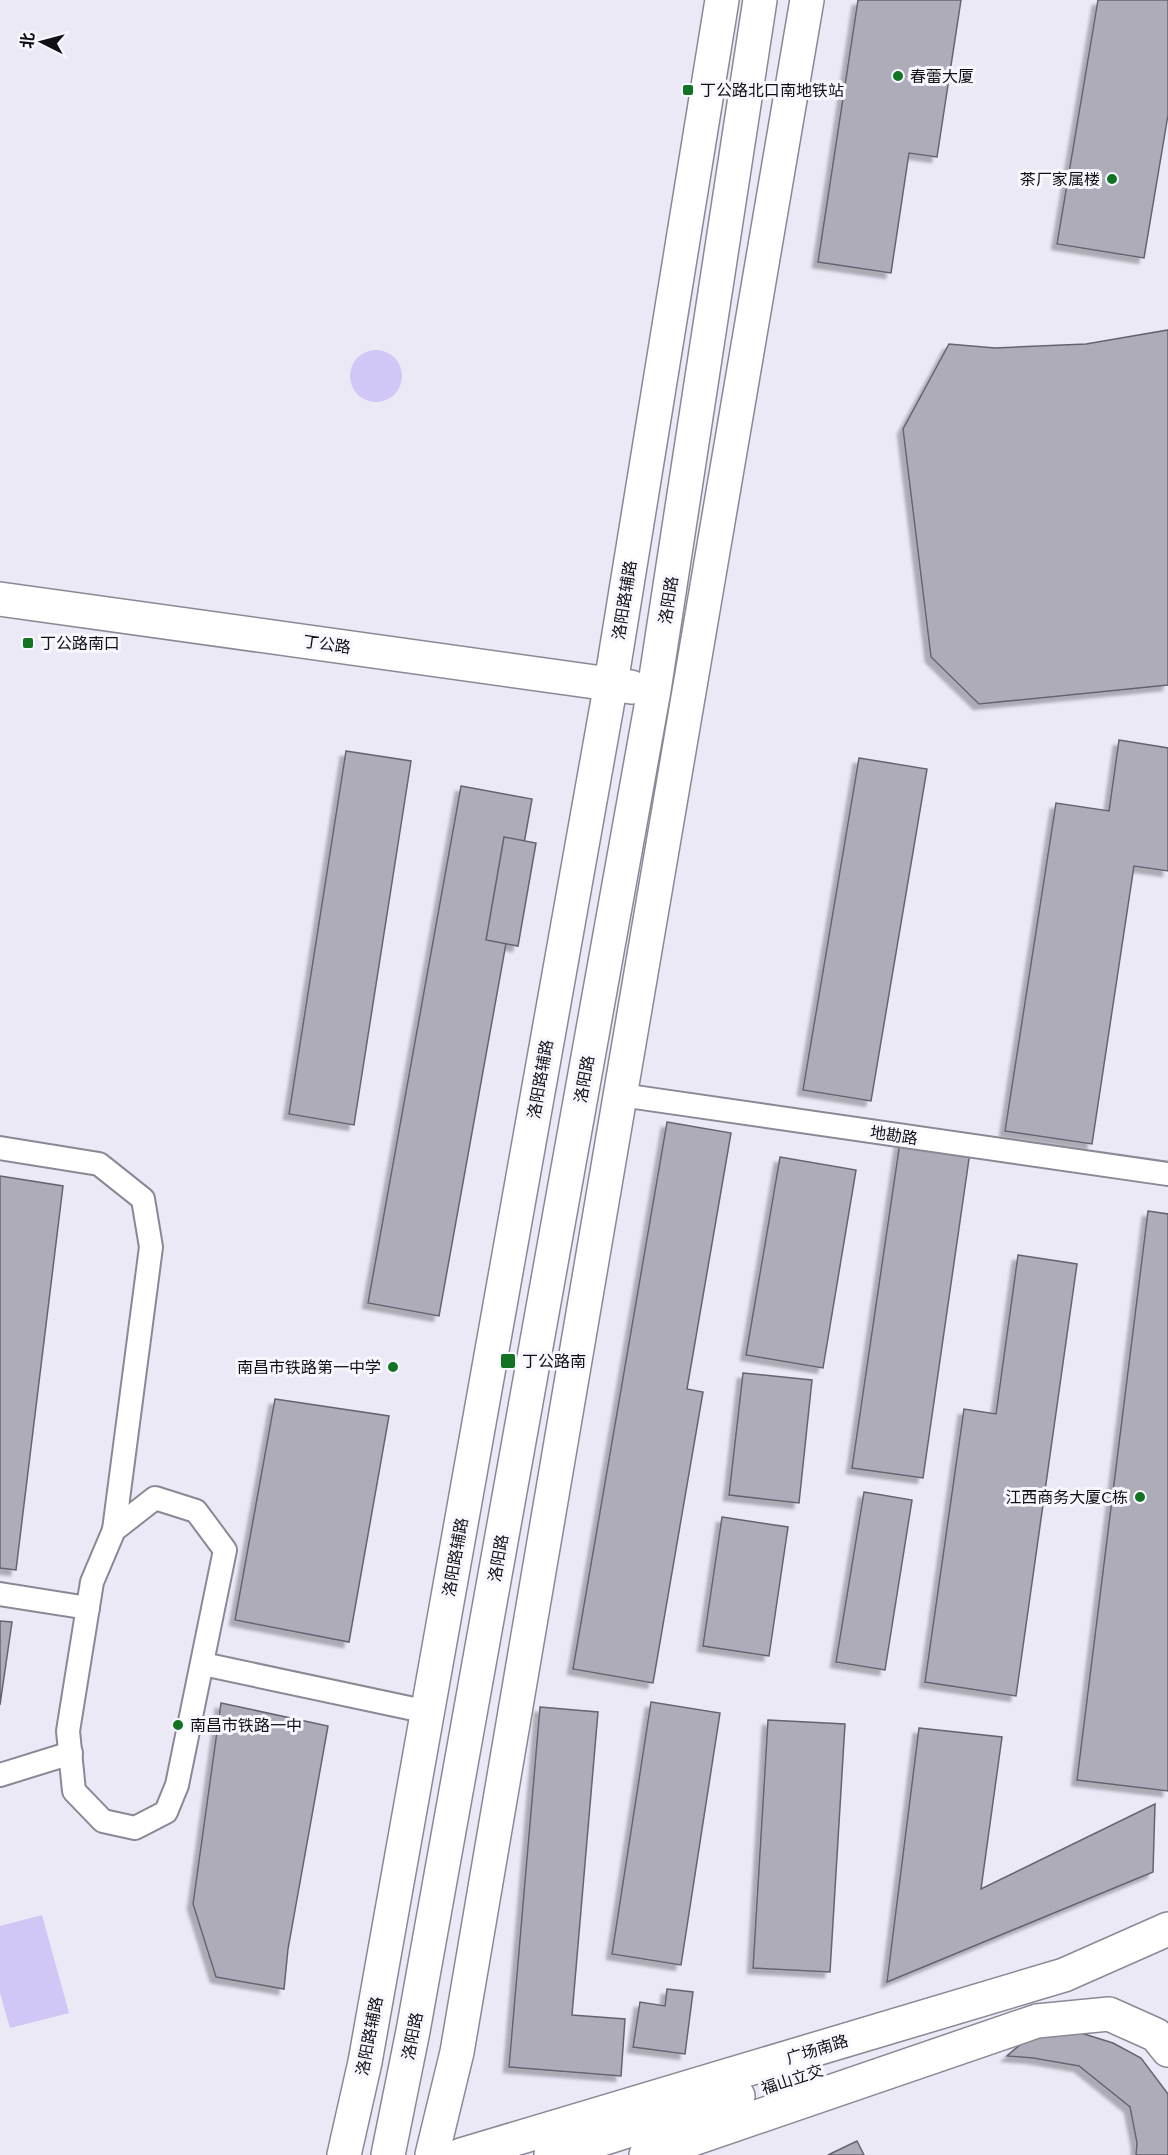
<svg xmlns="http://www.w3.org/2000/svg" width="1168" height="2155" viewBox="0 0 1168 2155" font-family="Lato,'Noto Sans SC',sans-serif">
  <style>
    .green { fill: #d1c6f5 }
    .building { fill: #aeacb9; stroke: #666470; stroke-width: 1.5; filter: url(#shadow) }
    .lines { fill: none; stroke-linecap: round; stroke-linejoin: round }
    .lane-casing { stroke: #8a8894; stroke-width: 26 }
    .secondary-casing { stroke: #8a8894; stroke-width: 36 }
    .lane { stroke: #fff; stroke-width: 22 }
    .secondary { stroke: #fff; stroke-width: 33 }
    .poi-dot { fill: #127423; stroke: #f8f7ff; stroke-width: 2 }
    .labels { text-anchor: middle; stroke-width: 6; stroke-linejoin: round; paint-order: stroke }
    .poi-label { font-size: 16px; fill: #111015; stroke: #f8f7ff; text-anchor: start }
    .street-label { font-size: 16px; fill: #111015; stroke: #f8f7ff }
  </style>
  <defs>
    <filter id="shadow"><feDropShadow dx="-5.5" dy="5.5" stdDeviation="1.5" flood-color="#0004"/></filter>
  </defs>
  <rect width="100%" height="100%" fill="#ebe9f6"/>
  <g class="green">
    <circle cx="376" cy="376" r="26"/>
    <polygon points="42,1915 69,2013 10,2028 0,1993 0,1926"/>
  </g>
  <g class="building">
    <polygon points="858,0 961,0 937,157 909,153 891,273 818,262"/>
    <polygon points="1098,0 1168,0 1168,115 1144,258 1057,244"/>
    <polygon points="1168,330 1168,685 979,704 931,657 903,429 949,344 995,348 1086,344"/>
    <polygon points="1119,740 1168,748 1168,871 1134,866 1092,1144 1005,1131 1056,803 1109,811"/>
    <polygon points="346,751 411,761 354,1125 289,1114"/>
    <polygon points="859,758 927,769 871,1101 803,1090"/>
    <polygon points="461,786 532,799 439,1316 368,1303"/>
    <polygon points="504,837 536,843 518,946 486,940"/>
    <polygon points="667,1122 731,1133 687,1389 703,1392 653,1683 573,1669"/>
    <polygon points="900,1142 970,1152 923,1478 852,1468"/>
    <polygon points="780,1157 856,1170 823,1368 746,1355"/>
    <polygon points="0,1176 63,1186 16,1570 0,1568"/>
    <polygon points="1148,1211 1168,1214 1168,1791 1077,1780"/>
    <polygon points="1018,1255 1077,1264 1016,1696 925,1682 964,1409 996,1414"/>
    <polygon points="743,1373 812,1380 799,1503 729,1495"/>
    <polygon points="275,1399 389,1416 349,1642 235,1620"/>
    <polygon points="864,1492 912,1500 885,1670 836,1662"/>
    <polygon points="722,1517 788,1527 769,1656 703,1646"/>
    <polygon points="0,1621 12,1622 0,1705"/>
    <polygon points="651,1702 720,1713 681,1965 612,1954"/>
    <polygon points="221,1703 328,1726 288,1949 284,1989 216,1977 193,1904"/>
    <polygon points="540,1707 598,1712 572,2015 625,2019 621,2076 509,2067"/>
    <polygon points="768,1720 845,1724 830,1972 753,1968"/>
    <polygon points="919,1728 1002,1737 981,1889 1155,1804 1153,1872 887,1982"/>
    <polygon points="667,1989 693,1992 685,2054 633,2047 640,2002 665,2006"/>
    <polygon points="1035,2032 1081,2033 1113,2043 1141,2058 1168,2094 1168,2155 1136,2155 1137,2143 1130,2107 1079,2066 1033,2058 1007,2056"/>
    <polygon points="857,2141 864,2155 828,2155"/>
  </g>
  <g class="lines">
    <g class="lane-casing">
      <g id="lane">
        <polyline points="621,1095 1168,1174"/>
        <polyline points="0,1148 99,1164 143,1199 151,1247 114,1530"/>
        <polygon points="155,1498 196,1511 225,1550 177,1785 166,1812 135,1828 103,1821 74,1791 68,1731 92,1582 114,1530"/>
        <polyline points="0,1594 88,1608"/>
        <polyline points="203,1664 428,1712"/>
        <polyline points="0,1775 71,1753"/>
      </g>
    </g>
    <g class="secondary-casing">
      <g id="secondary">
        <polyline points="0,599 631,687"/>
        <polyline points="344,2155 365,2062 611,683 722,0"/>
        <polyline points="388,2155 413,2031 654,690 760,0"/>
        <polyline points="432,2155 457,2052 807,0"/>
        <polyline points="461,2155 1064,1975 1168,1929"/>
        <polyline points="551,2155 738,2096"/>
        <polyline points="646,2155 1037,2021 1109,2014 1156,2035 1168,2050"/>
      </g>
    </g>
    <use href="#lane" class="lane"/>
    <use href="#secondary" class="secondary"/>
  </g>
  <g class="poi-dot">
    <circle cx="898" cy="76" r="6"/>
    <rect x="682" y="84" width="12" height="12" rx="3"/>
    <circle cx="1112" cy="179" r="6"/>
    <rect x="22" y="637" width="12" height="12" rx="3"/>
    <rect x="500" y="1353" width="16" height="16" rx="3"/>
    <circle cx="393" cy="1367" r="6"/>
    <circle cx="1140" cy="1497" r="6"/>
    <circle cx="178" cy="1725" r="6"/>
  </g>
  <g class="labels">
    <g class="poi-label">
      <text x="910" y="82">春蕾大厦</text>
      <text x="700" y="96">丁公路北口南地铁站</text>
      <text x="1100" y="185" text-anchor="end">茶厂家属楼</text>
      <text x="40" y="649">丁公路南口</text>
      <text x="522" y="1367">丁公路南</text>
      <text x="381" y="1373" text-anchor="end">南昌市铁路第一中学</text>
      <text x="1128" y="1503" text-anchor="end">江西商务大厦C栋</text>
      <text x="190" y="1731">南昌市铁路一中</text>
    </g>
    <g class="street-label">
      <text transform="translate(624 600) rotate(-81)" y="6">洛阳路辅路</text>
      <text transform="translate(668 600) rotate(-81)" y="6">洛阳路</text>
      <text transform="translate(327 644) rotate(8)" y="6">丁公路</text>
      <text transform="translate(540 1079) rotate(-80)" y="6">洛阳路辅路</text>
      <text transform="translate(584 1079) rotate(-80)" y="6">洛阳路</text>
      <text transform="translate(894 1135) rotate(8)" y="6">地勘路</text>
      <text transform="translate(455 1557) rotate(-80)" y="6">洛阳路辅路</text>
      <text transform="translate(498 1558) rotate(-80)" y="6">洛阳路</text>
      <text transform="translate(369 2036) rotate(-79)" y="6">洛阳路辅路</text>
      <text transform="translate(412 2036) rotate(-79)" y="6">洛阳路</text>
      <text transform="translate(817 2049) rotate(-17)" y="6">广场南路</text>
      <text transform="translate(792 2079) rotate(-18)" y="6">福山立交</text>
    </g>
  </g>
  <g transform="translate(42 42) rotate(276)" stroke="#f8f7ff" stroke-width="4.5" paint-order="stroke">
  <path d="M0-4.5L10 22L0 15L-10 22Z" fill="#111015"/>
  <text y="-9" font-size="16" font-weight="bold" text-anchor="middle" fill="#111015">北</text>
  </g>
</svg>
